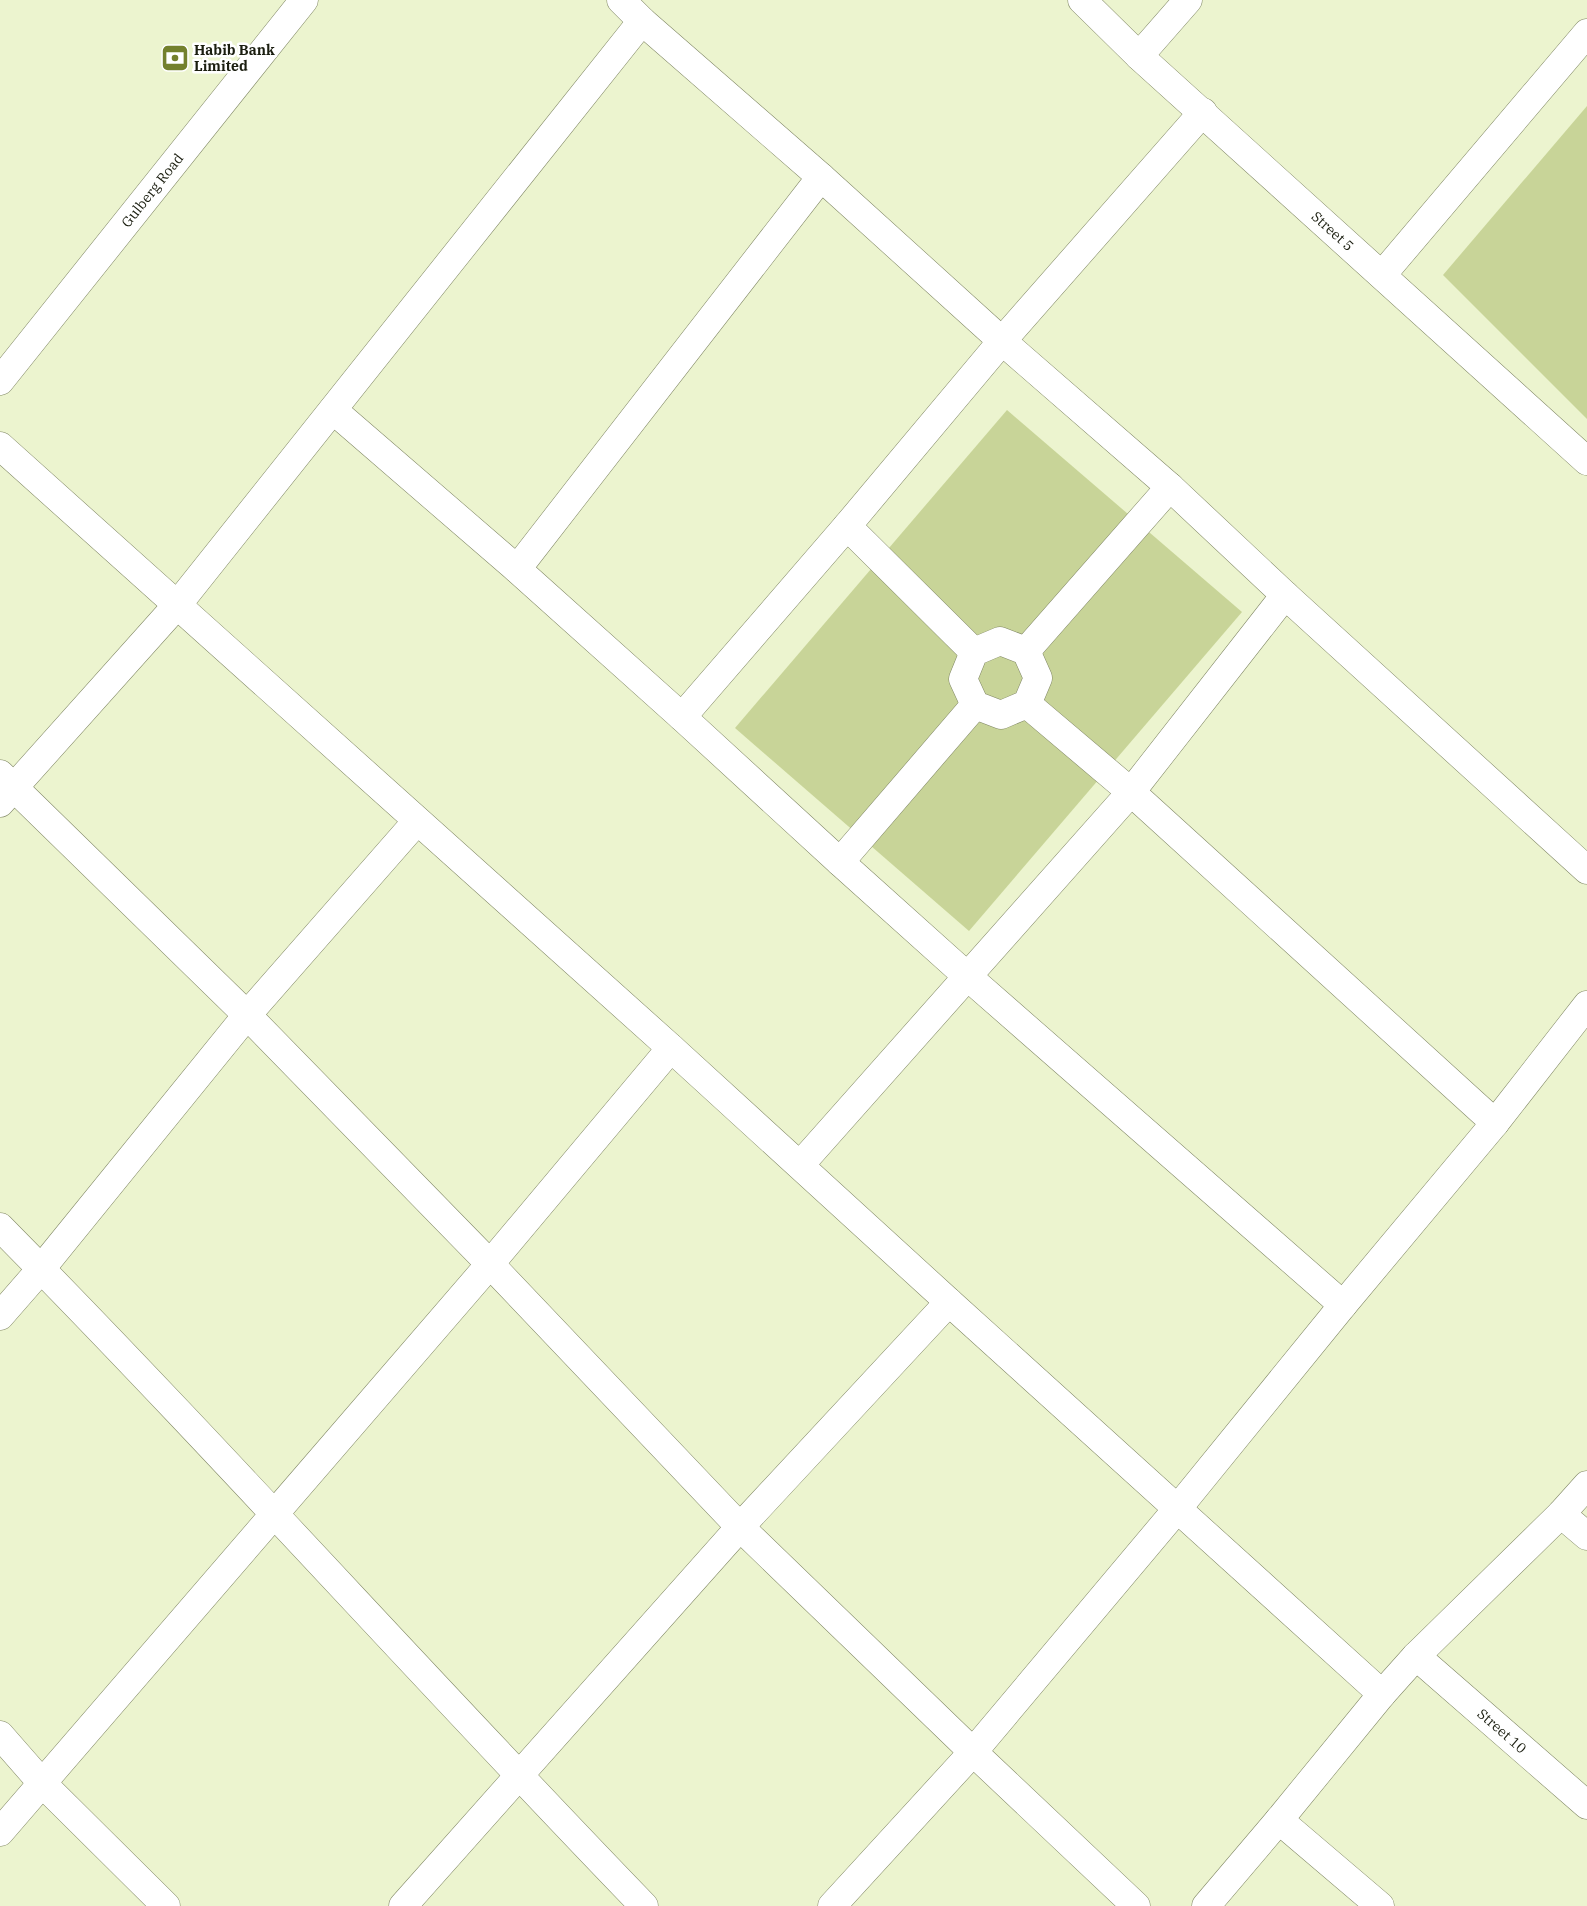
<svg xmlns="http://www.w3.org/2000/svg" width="1587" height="1906" viewBox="0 0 1587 1906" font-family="'IBM Plex Serif',serif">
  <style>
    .green { fill: #c8d498 }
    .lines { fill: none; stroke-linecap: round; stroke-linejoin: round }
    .pedestrian-casing { stroke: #808765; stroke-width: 29 }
    .minor-casing { stroke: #808765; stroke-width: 29 }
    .secondary-casing { stroke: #808765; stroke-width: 29 }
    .pedestrian { stroke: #fff; stroke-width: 28 }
    .minor { stroke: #fff; stroke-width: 28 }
    .secondary { stroke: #fff; stroke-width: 28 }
    .labels { text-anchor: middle; stroke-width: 5; stroke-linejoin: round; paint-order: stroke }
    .poi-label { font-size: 14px; font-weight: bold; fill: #1b1e10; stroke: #fff; text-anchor: start }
    .street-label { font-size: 14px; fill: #1b1e10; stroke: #fff }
  </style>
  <rect width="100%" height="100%" fill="#ecf4cf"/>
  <g class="green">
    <polygon points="1587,106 1587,419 1443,275"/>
    <polygon points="1007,410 1242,612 969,931 735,728"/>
  </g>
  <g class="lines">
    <g class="pedestrian-casing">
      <g id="pedestrian">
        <polyline points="847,526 974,652"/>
        <polygon points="1000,641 1026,651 1038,678 1027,704 1001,715 975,705 963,679 974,652"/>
        <polyline points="1026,651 1170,487"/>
        <polyline points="1027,704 1131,792"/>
        <polyline points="840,862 975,705"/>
      </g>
    </g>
    <g class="minor-casing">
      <g id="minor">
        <polyline points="621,0 642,21 821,177 1002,341 1170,487 1285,595 1587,870"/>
        <path id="s1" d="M1082,0L1139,56L1587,461"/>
        <polyline points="1139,56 1188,0"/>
        <polyline points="1382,275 1587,33"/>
        <polyline points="333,410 517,569 682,717 840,862 967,976 1343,1305"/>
        <polyline points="0,446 671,1048 949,1302 1382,1694"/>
        <polyline points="517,569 821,177"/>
        <polyline points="682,717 847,526 1002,341 1203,112"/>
        <polyline points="0,774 247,1015 490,1264 740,1527 973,1752 1136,1906"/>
        <polyline points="1131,792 1495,1123"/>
        <polyline points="0,803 178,604 642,21"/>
        <polyline points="800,1165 1131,792 1285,595"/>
        <path d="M0,1227C219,1449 427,1682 644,1906"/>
        <polyline points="0,1316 41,1269 247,1015 417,821"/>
        <polyline points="1561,1514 1587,1536"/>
        <path id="s2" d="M1416,1656L1587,1805"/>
        <polyline points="0,1735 42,1783 166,1906"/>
        <polyline points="1279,1820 1380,1906"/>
        <polyline points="0,1832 490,1264 671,1048"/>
        <polyline points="403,1906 740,1527 949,1302"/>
        <polyline points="832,1906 973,1752 1178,1508 1343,1305 1495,1123 1587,1005"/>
        <polyline points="1206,1906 1279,1820 1382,1694 1416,1656 1561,1514 1587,1485"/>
      </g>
    </g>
    <g class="secondary-casing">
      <g id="secondary">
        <path id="s3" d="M0,381L304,0"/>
      </g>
    </g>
    <use href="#pedestrian" class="pedestrian"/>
    <use href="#minor" class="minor"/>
    <use href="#secondary" class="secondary"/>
  </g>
  <defs>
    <g id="bank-square" transform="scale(1.4375)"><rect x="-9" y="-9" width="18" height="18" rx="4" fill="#73802d" stroke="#fff"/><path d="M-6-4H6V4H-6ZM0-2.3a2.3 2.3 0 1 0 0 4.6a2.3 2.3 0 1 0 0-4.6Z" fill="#fff"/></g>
  </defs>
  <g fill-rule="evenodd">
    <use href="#bank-square" x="175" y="58"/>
  </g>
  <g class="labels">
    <g class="poi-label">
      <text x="194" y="55">Habib Bank<tspan x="194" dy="16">Limited</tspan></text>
    </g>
    <g class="street-label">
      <text dy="5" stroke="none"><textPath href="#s3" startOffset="244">Gulberg Road</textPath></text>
      <text dy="5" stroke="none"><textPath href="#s1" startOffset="341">Street 5</textPath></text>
      <text dy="5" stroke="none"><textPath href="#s2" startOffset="114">Street 10</textPath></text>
    </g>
  </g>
</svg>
